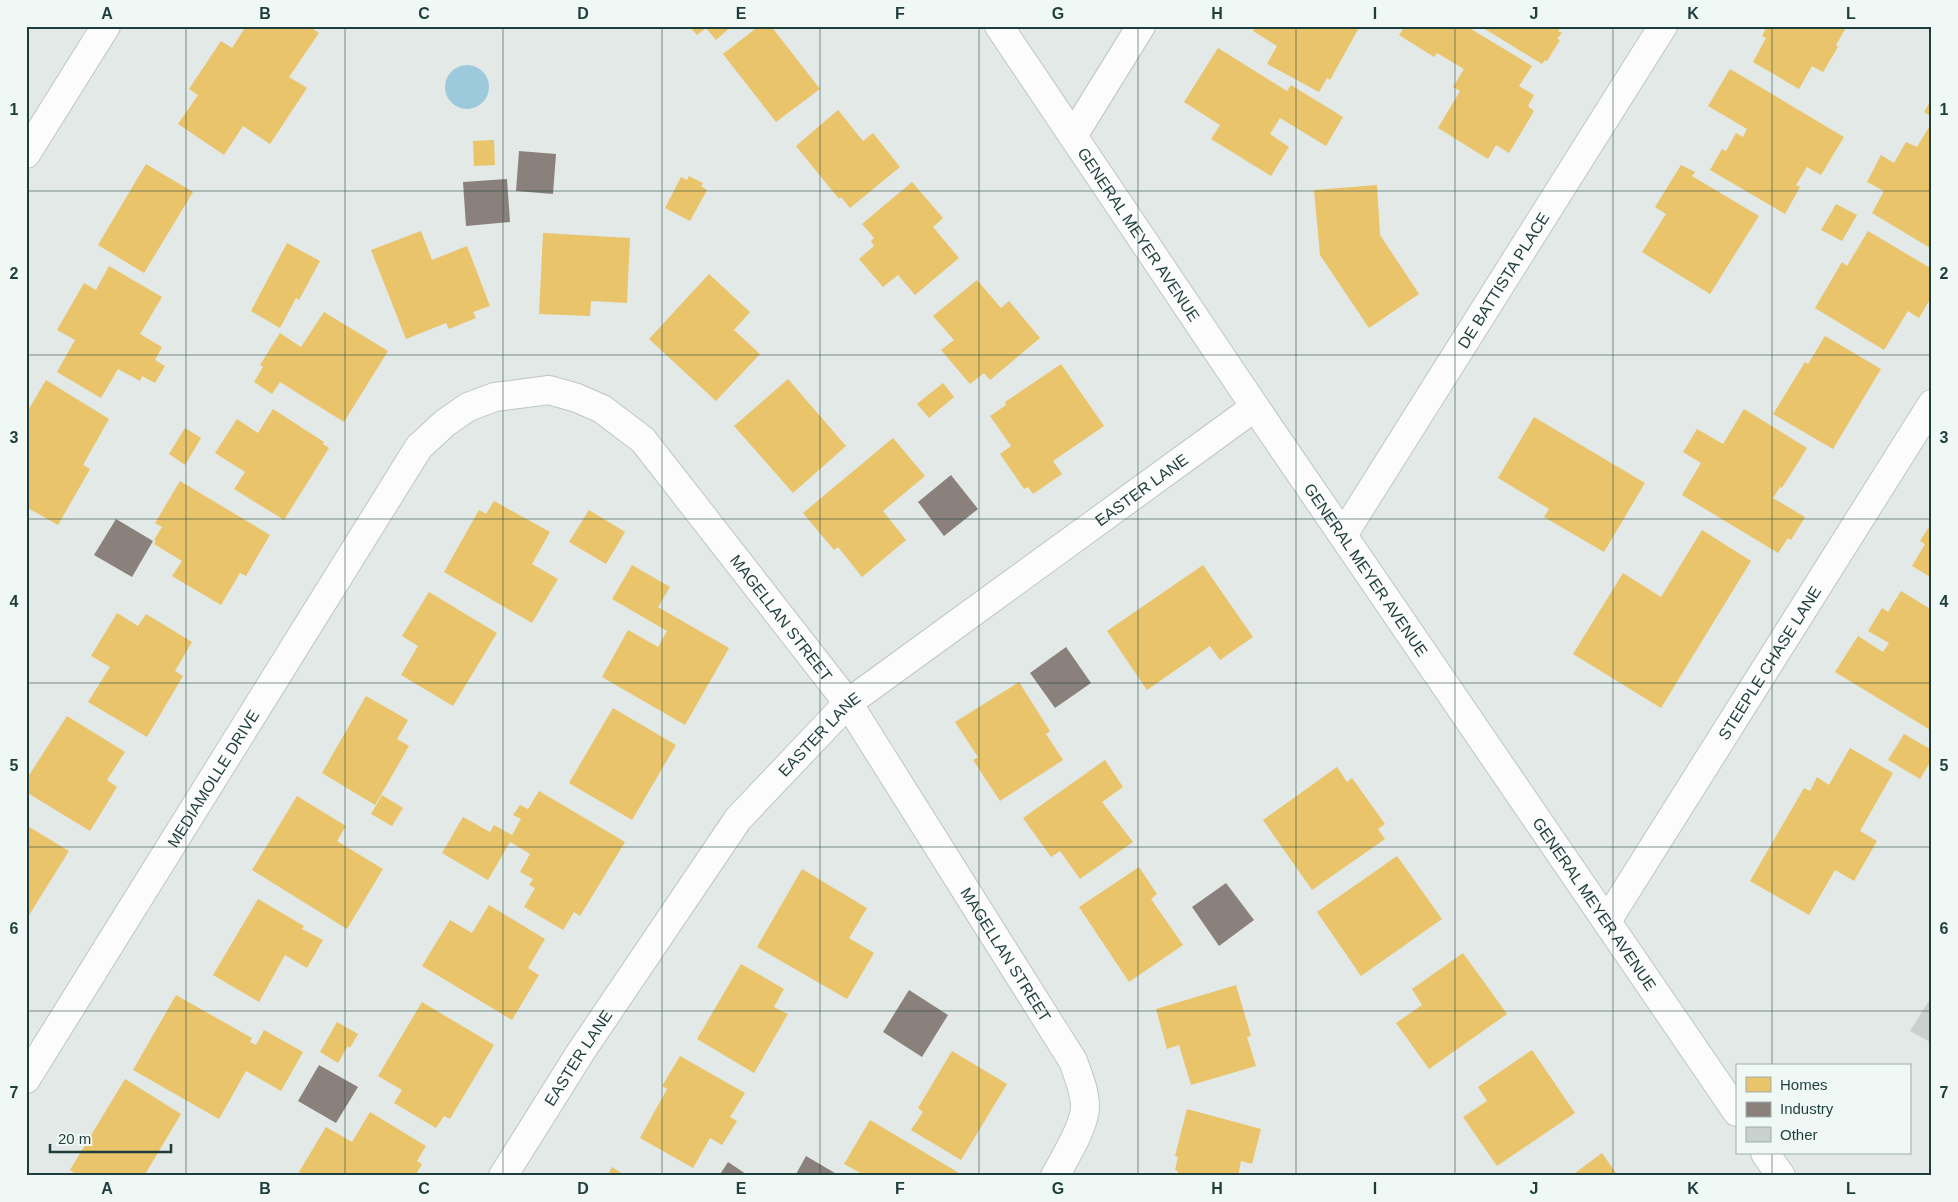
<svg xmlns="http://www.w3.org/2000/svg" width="1958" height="1202" viewBox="0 0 1958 1202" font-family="Arial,sans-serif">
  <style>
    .water { fill: #9dc9dc }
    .homes { fill: #e9c46a }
    .industry { fill: #8a817c }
    .building { fill: #c9d0ce }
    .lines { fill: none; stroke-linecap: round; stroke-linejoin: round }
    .minor-casing { stroke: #bfc6c4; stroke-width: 30 }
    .tertiary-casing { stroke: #bfc6c4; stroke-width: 30 }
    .secondary-casing { stroke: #bdc7c5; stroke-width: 30 }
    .minor { stroke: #fbfcfb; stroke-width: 28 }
    .tertiary { stroke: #fbfcfb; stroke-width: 28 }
    .secondary { stroke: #fbfcfb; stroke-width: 28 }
    .grid { fill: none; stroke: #1e3e3b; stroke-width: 1; stroke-opacity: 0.55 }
    .labels { text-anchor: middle; stroke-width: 5; stroke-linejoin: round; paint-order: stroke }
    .street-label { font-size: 16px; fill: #1e3e3b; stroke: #f0f8f5 }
    .neatline { fill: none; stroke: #1e3e3b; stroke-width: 2 }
    .grid-label { font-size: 16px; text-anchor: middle; font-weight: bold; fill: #1e3e3b }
  </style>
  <rect width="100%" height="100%" fill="#e2e9e7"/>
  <circle class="water" cx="467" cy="87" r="22"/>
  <g class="homes">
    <polygon points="246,26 309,26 319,33 289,77 307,88 270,144 243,126 224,155 178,124 198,95 189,89 221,41 232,48"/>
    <polygon points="689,26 732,26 716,40 706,28 697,35"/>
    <polygon points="759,26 771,26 820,89 776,122 723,54"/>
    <polygon points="1256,26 1360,26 1330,80 1327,78 1319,92 1267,64 1277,46 1253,31"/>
    <polygon points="1405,26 1466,26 1532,66 1519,86 1534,95 1528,106 1534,111 1509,153 1496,145 1488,159 1438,128 1460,91 1453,87 1464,69 1437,53 1434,57 1399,35"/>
    <polygon points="1480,26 1562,26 1558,31 1562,33 1557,39 1560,40 1547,61 1545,60 1542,64"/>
    <polygon points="1767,26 1847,26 1836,45 1838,47 1823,72 1812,66 1799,89 1753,62 1766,38 1762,36"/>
    <polygon points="1218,48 1287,91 1291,85 1343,117 1326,146 1280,118 1270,134 1289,147 1271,176 1211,139 1220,125 1184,102"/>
    <polygon points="1730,69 1844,137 1821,175 1807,167 1796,185 1800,187 1785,214 1710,170 1722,149 1726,151 1736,133 1743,137 1747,129 1708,106"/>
    <polygon points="1932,99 1932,117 1924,112"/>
    <polygon points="838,110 863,141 873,133 900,167 850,208 841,197 839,199 796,146"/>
    <polygon points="1929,127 1932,129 1932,249 1872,213 1884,191 1867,182 1881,155 1894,163 1906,142 1917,147"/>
    <polygon points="494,140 495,165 474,166 473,141"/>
    <polygon points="146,164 193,192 144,273 98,245"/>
    <polygon points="1681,165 1695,172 1692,176 1759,216 1710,294 1642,252 1666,214 1655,207"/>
    <polygon points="689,176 703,183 701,186 707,190 690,221 665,208 681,177 687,180"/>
    <polygon points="912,182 943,218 933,227 959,258 915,295 898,275 883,287 859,259 874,246 871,241 874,238 862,224"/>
    <polygon points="1377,185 1380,235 1419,294 1369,328 1320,255 1314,190"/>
    <polygon points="1836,204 1857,215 1842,241 1821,230"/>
    <polygon points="421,231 432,260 467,246 490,306 473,312 476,318 449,329 446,323 406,339 371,250"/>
    <polygon points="1868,231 1932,269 1932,296 1919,318 1908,311 1884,350 1815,308 1842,262 1847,266"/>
    <polygon points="543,233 630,238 627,303 591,301 590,316 539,314"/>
    <polygon points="287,243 320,261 299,300 296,298 280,328 251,311"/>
    <polygon points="109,266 162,297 140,334 162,347 155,360 165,366 155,383 142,376 140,381 118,369 101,398 57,372 75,340 57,330 84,283 96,290"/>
    <polygon points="709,274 750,312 734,330 760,354 716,401 649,339"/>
    <polygon points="977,280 1001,308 1009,301 1040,338 990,380 984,373 970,384 941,350 954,340 933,316"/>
    <polygon points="324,312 388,351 344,422 280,382 272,394 254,382 263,367 260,365 280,333 301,347"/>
    <polygon points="1825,336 1881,369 1833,449 1773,414 1805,362 1808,364"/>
    <polygon points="1061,364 1104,426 1053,461 1062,474 1033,494 1028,487 1024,489 1000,454 1011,446 990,416 1006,405 1005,402"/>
    <polygon points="788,379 846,446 793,493 734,426"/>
    <polygon points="46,380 109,419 83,465 90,469 58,525 26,507 26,414"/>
    <polygon points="943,383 954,397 929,418 917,404"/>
    <polygon points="273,409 324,442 323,444 329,448 284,520 234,489 245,472 215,453 237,419 258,433"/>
    <polygon points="1744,409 1807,448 1782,488 1780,487 1773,498 1805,517 1791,540 1788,538 1778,553 1682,495 1701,463 1683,452 1697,429 1723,444"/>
    <polygon points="1534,417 1645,483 1604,552 1544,517 1549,509 1498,478"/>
    <polygon points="185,428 201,438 185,465 169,454"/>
    <polygon points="893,438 925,476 883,511 906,540 862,577 838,547 834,550 803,513"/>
    <polygon points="180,481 270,535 246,576 240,573 221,605 172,576 182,561 154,544 156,541 154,540 162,527 155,523"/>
    <polygon points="494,501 550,532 532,564 558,579 532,623 444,572 479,510 486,514"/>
    <polygon points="589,510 625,532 606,564 569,542"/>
    <polygon points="1932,522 1932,578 1912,566 1925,544 1920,541"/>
    <polygon points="1702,530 1751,561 1661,708 1573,654 1623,573 1661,597"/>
    <polygon points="632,565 670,587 658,607 729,648 685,725 602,677 628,630 658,647 667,631 612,599"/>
    <polygon points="1203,565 1253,637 1220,660 1210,646 1147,690 1107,631"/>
    <polygon points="1901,591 1932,610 1932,731 1835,672 1858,636 1883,652 1889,643 1868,631 1882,608 1888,612"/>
    <polygon points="429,592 497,633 453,706 401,675 418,646 402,636"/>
    <polygon points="117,613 138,626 146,614 192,642 175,671 183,676 147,737 88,702 110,667 91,656"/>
    <polygon points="1019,682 1050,731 1046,734 1063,760 1000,801 973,760 978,757 955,722"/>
    <polygon points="366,696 408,720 397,739 409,746 375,805 322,773"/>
    <polygon points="613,708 676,745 632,820 569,783"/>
    <polygon points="67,716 125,752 107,780 117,787 90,831 26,792 26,780"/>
    <polygon points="1904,734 1932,750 1932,759 1920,779 1888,760"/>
    <polygon points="1850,748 1893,773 1860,831 1877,841 1854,881 1835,870 1809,915 1750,881 1804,788 1810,791 1817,777 1829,785"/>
    <polygon points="1105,760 1123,787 1102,802 1133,842 1080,879 1060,851 1051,857 1023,818"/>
    <polygon points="1337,767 1347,782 1352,778 1385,824 1378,829 1385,839 1312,890 1263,820"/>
    <polygon points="539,791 625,842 580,916 574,912 563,930 524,907 535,888 529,885 533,879 520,872 530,854 510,842 488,880 442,853 463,817 490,832 494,825 512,835 521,819 513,815 520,805 528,809"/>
    <polygon points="382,795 403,808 392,826 371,814"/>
    <polygon points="297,796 346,826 337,841 383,869 347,929 252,870"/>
    <polygon points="26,825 69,851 26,920"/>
    <polygon points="1397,856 1442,919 1361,976 1317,912"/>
    <polygon points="1139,867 1157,894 1151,899 1183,945 1129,982 1079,907"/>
    <polygon points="802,869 867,908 849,938 874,953 847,999 757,947"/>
    <polygon points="258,899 304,926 302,929 323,940 307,968 285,955 259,1002 213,975"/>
    <polygon points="489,905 545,939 528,968 539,975 512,1020 422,966 450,920 472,933"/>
    <polygon points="1463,953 1507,1014 1429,1069 1396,1023 1422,1005 1412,989"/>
    <polygon points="741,964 784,989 774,1007 788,1014 754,1073 697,1039"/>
    <polygon points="1236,985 1251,1036 1247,1037 1256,1066 1191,1085 1179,1045 1167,1049 1156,1009"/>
    <polygon points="176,995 252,1038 250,1042 256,1045 264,1030 303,1052 281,1091 246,1071 219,1119 133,1070"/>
    <polygon points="422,1002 494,1045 450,1119 444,1116 436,1128 394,1103 402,1090 378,1076"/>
    <polygon points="337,1022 358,1034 350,1048 348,1046 338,1063 320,1052"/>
    <polygon points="1532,1050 1575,1113 1497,1166 1463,1117 1487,1101 1478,1087"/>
    <polygon points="952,1051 1007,1084 961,1160 911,1130 923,1112 918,1108"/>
    <polygon points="680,1056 745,1093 730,1117 737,1121 722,1145 710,1138 693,1168 640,1138 667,1089 662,1086"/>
    <polygon points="125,1079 181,1114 144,1176 79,1176 70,1170"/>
    <polygon points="1187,1109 1261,1129 1252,1164 1241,1161 1238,1176 1177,1176 1178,1171 1175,1170 1178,1157 1175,1156"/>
    <polygon points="370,1112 426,1146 417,1161 422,1164 415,1176 305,1176 299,1172 326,1127 352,1142"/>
    <polygon points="870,1120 959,1173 958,1176 857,1176 859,1172 844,1164"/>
    <polygon points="1602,1153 1618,1176 1571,1176"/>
    <polygon points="612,1167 626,1176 607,1176"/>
  </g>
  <g class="industry">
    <polygon points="519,151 556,154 553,194 516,191"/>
    <polygon points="507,179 510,222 466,226 463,182"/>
    <polygon points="951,475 978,509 944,536 918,502"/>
    <polygon points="116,519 153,541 132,577 94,555"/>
    <polygon points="1066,647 1091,683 1055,708 1030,673"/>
    <polygon points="1226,883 1254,920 1219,946 1192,907"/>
    <polygon points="909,990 948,1015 922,1057 883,1032"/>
    <polygon points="319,1065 358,1087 336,1123 298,1101"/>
    <polygon points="806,1156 840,1176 795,1176"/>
    <polygon points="728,1162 749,1176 719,1176"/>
  </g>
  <polygon class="building" points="1932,996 1932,1043 1910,1031"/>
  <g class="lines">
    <g class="minor-casing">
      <g id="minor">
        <polyline points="1073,136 1141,26"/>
        <path id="s1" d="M1343,535L1663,26"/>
        <path id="s2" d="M1607,921L1932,404"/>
        <path id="s3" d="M26,1079L419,447L445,423L468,407L495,397L549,390L577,398L602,409L643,440L848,703L1073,1061C1078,1075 1085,1091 1085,1107C1085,1126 1064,1159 1055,1176"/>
        <path id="s4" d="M503,1176L580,1053L738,819L848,703L1255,407"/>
      </g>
    </g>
    <g class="tertiary-casing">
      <polyline id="tertiary" points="26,154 106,26"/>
    </g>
    <g class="secondary-casing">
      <g id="secondary">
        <path id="s5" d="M999,26L1255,407L1737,1112"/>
        <polyline points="1765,1153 1781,1176"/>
      </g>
    </g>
    <use href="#minor" class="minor"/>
    <use href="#tertiary" class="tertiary"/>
    <use href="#secondary" class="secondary"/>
  </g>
  <path class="grid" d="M186,26V1176M345,26V1176M503,26V1176M662,26V1176M820,26V1176M979,26V1176M1138,26V1176M1296,26V1176M1455,26V1176M1613,26V1176M1772,26V1066M26,191H1932M26,355H1932M26,519H1932M26,683H1932M26,847H1932M26,1011H1932M1772,1153V1176"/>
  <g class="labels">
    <g class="street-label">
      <text dy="6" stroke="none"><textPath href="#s5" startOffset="251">GENERAL MEYER AVENUE</textPath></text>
      <text dy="6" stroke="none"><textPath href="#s1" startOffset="301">DE BATTISTA PLACE</textPath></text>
      <text dy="6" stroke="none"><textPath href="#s4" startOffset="950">EASTER LANE</textPath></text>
      <text dy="6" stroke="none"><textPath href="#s5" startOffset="656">GENERAL MEYER AVENUE</textPath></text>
      <text dy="6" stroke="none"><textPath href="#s3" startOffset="1224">MAGELLAN STREET</textPath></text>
      <text dy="6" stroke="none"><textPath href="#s2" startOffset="305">STEEPLE CHASE LANE</textPath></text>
      <text dy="6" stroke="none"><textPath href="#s4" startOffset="545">EASTER LANE</textPath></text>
      <text dy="6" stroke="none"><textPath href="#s3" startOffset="354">MEDIAMOLLE DRIVE</textPath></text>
      <text dy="6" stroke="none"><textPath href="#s5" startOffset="1061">GENERAL MEYER AVENUE</textPath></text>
      <text dy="6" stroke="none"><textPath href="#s3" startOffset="1629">MAGELLAN STREET</textPath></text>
      <text dy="6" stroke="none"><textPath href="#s4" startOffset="140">EASTER LANE</textPath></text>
    </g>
  </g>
  <rect width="1958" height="1202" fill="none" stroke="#f0f8f5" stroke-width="55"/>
  <rect x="1736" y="1064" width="175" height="90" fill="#f0f8f5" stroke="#9caeab"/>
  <rect x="1746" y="1077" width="25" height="15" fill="#e9c46a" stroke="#9caeab"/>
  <text x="1780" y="1090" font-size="15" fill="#1e3e3b">Homes</text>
  <rect x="1746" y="1102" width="25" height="15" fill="#8a817c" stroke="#9caeab"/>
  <text x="1780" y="1114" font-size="15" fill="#1e3e3b">Industry</text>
  <rect x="1746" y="1127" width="25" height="15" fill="#c9d0ce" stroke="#9caeab"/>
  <text x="1780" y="1140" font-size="15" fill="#1e3e3b">Other</text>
  <path d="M50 1144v8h121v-8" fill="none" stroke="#1e3e3b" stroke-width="2.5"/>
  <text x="58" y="1144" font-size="15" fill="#1e3e3b" stroke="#f0f8f5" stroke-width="4" paint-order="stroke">20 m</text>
  <rect x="28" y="28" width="1902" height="1146" class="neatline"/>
  <g class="grid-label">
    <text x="107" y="19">A</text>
    <text x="265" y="19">B</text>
    <text x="424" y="19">C</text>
    <text x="583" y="19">D</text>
    <text x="741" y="19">E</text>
    <text x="900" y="19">F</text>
    <text x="1058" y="19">G</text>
    <text x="1217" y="19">H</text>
    <text x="1375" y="19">I</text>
    <text x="1534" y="19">J</text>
    <text x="1693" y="19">K</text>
    <text x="1851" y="19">L</text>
    <text x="14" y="115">1</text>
    <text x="1944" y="115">1</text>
    <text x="14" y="279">2</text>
    <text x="1944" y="279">2</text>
    <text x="14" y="443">3</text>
    <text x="1944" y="443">3</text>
    <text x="14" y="607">4</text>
    <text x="1944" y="607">4</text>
    <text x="14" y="771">5</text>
    <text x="1944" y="771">5</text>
    <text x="14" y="934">6</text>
    <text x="1944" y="934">6</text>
    <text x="14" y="1098">7</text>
    <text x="1944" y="1098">7</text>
    <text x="107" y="1194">A</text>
    <text x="265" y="1194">B</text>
    <text x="424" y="1194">C</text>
    <text x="583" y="1194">D</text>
    <text x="741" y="1194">E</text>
    <text x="900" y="1194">F</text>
    <text x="1058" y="1194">G</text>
    <text x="1217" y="1194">H</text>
    <text x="1375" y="1194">I</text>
    <text x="1534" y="1194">J</text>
    <text x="1693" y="1194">K</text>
    <text x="1851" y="1194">L</text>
  </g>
</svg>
